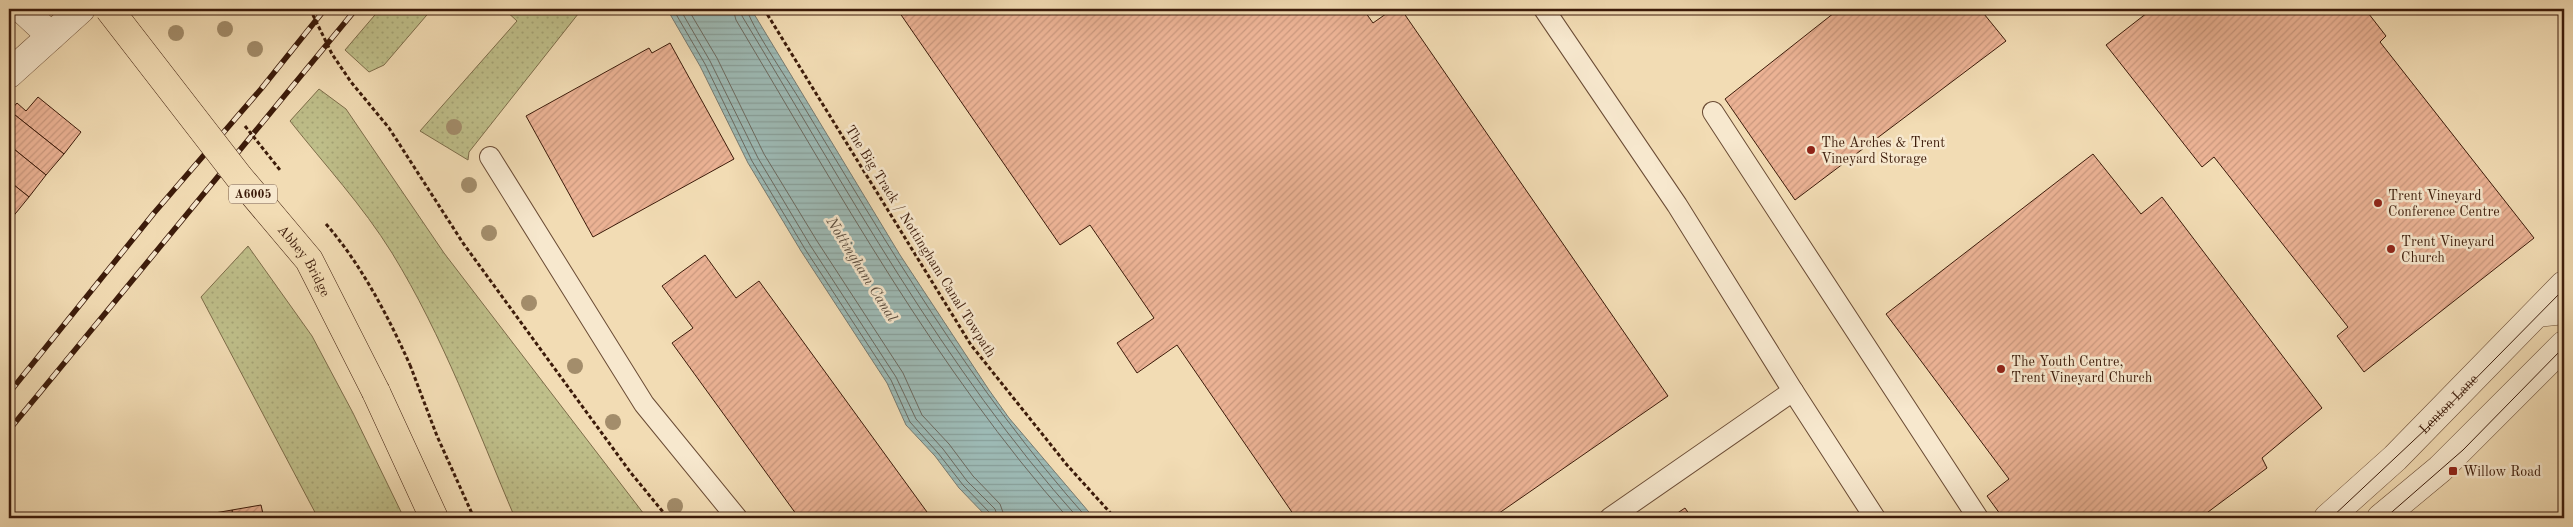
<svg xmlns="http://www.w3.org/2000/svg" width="2573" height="527" viewBox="0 0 2573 527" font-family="'Old Standard TT',serif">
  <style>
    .grass { fill: url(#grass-dots); stroke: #7e6d4a }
    .water { fill: url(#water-rules); stroke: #767a71 }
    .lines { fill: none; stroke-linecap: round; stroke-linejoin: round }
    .shore { stroke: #6c6a60; stroke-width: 1 }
    .building { fill: url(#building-hatch); stroke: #3c1b0a }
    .service-casing { stroke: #6a4b34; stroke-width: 22 }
    .minor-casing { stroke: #6a4b34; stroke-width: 29 }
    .tertiary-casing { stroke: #6a4b34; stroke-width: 29 }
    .primary-casing { stroke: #3c1b0a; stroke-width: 29 }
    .path { stroke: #3c1b0a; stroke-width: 3; stroke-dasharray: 4 2.5; stroke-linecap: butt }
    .service { stroke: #f7e8ce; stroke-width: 20 }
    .minor { stroke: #f7e8ce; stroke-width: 28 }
    .tertiary { stroke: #f7e8ce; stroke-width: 28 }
    .primary { stroke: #f2dcb4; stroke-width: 28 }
    .tram { stroke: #3c1b0a; stroke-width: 1 }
    .rail-casing { stroke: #3c1b0a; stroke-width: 5.5 }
    .rail { stroke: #f7e8ce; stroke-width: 4; stroke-dasharray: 11; stroke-linecap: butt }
    .primary-bridge-casing { stroke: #3c1b0a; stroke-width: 29; stroke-linecap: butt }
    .path-bridge { stroke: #3c1b0a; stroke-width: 3; stroke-dasharray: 4 2.5; stroke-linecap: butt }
    .primary-bridge { stroke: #f2dcb4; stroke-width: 28 }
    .tree { fill: #a38d6b }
    .poi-dot { fill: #8f2418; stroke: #f7e8ce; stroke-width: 2 }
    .labels { text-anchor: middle; stroke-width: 5; stroke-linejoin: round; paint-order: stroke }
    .shield { fill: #f7e8ce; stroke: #745845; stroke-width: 1 }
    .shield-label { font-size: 12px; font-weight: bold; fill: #3c1b0a }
    .poi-label { font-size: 14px; fill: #3c1b0a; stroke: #f7e8ce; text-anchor: start }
    .street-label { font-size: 14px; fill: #3c1b0a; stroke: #f7e8ce }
    .water-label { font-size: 15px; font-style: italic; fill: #594b3d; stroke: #f7e8ce }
  </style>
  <defs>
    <pattern id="grass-dots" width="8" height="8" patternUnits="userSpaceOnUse" patternTransform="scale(1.25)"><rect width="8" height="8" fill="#bfbf8a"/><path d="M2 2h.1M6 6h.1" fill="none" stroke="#a5a476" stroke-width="1.8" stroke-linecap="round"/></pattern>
    <pattern id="water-rules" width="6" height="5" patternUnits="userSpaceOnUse" patternTransform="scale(1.25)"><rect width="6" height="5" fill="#9dbab5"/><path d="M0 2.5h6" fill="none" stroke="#889f9a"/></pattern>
    <pattern id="building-hatch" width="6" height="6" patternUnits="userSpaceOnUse" patternTransform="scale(1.25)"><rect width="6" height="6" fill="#ebb294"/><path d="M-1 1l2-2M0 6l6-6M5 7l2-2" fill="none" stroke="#ca987e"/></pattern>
  </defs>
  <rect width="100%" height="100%" fill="#f2dcb4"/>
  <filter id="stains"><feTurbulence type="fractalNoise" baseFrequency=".004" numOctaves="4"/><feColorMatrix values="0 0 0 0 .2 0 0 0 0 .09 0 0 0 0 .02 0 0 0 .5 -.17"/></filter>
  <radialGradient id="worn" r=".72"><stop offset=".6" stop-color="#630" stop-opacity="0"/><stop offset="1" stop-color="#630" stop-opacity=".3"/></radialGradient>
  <g class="grass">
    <polygon points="380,9 432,9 384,65 369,72 345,50"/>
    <polygon points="504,9 582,9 469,152 468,160 420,131 517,21"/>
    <path d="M319,89L346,109L444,253L647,518H515C477,429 443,336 392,253C363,206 324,164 290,121Z"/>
    <polygon points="248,246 312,336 353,413 404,518 318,518 201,297"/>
  </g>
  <polygon class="water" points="667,9 751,9 900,255 989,390 1009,418 1094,518 988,518 959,488 935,456 906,425 887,383 801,251 748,163 700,66"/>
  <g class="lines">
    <g class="shore">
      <polyline points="673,9 705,64 752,161 805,249 891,380 910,422 938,453 963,485 990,513 992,518"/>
      <polyline points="680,9 710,61 758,158 810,245 896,377 916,419 943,449 967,481 995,509 998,518"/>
      <polyline points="688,9 717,58 764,154 817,241 903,373 922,415 949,444 973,476 1000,504 1005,518"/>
      <path d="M733,9L736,20C838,191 936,369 1068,518"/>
      <path d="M740,9L742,16C846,188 944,368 1078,518"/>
      <path d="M747,9C748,21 789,82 798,97C886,243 973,390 1087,518"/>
    </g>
  </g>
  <g class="building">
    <polygon points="897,9 1363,9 1373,23 1393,9 1401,9 1668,396 1492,518 1296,518 1177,345 1137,373 1117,343 1154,318 1090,225 1060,245"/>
    <polygon points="1839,9 1980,9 2006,41 1795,200 1725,99"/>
    <polygon points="2152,9 2365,9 2386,36 2380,42 2534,238 2364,372 2337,336 2348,327 2214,157 2202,167 2106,45"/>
    <polygon points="670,43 734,159 593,237 526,116 649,48 652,53"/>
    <polygon points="38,97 81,132 64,154 10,111 17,103 26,111"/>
    <polygon points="10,111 64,154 46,175 9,145 9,132 13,127 9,123"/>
    <polygon points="9,145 46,175 29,197 9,181"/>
    <polygon points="2093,154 2141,214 2162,197 2322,408 2262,458 2267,468 2200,518 2003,518 1987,496 2009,479 1886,314"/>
    <polygon points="9,181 29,197 11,219 9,217"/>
    <polygon points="705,255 736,298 759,281 927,512 919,518 799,518 672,343 693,328 662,286"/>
    <polygon points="261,505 264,518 233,518 232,510"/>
    <polygon points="1685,508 1692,518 1670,518"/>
    <polygon points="232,510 233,518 204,518 203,515"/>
  </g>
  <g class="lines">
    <g class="service-casing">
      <g id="service">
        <polyline points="1544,9 1677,205 1793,391"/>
        <polyline points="1713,112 1978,518"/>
        <polyline points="490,157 644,404 737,518"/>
        <polyline points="1610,518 1793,391 1875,518"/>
      </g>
    </g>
    <g class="minor-casing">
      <g id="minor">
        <polyline points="22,9 51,36"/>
        <polyline points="9,74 81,9"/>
        <polyline points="2538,313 2564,310"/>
      </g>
    </g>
    <g class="tertiary-casing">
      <g id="tertiary">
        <path id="s1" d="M2328,518L2395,458L2564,285"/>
        <polyline points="2381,518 2440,469 2564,345"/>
      </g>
    </g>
    <g class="primary-casing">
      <polyline id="primary" points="376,392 434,518"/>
    </g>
    <g class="path">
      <polyline points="310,9 332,54 351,82 389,128 463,243 631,473 668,518"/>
      <polyline points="764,9 971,345 1067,465 1115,518"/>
      <polyline points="410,365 437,436 474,518"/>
    </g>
    <use href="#service" class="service"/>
    <use href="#minor" class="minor"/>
    <use href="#tertiary" class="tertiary"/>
    <use href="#primary" class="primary"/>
    <g class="tram">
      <polyline points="2331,518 2428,427 2564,289"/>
      <polyline points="2385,518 2463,450 2564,347"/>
    </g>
    <g class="rail-casing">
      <g id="rail">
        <polyline points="9,393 154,213 261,89 325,9"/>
        <polyline points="9,430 356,9"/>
      </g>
    </g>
    <use href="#rail" class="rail"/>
    <g class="primary-bridge-casing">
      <g id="primary-bridge">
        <path id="s2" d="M109,9L239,177L309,260L376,392"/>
      </g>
    </g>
    <g class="path-bridge">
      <polyline points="245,126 280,170"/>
      <path d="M326,224C361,264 388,316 410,365"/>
    </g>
    <use href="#primary-bridge" class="primary-bridge"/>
  </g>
  <g class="tree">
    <circle cx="225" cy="29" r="8"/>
    <circle cx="176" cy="33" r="8"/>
    <circle cx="255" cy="49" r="8"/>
    <circle cx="454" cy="127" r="8"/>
    <circle cx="469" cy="185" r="8"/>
    <circle cx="489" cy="233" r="8"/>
    <circle cx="529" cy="303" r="8"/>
    <circle cx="575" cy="366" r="8"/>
    <circle cx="613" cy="422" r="8"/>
    <circle cx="675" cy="506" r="8"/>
  </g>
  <g class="poi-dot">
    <circle cx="1811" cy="150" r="5"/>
    <circle cx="2378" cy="203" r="5"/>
    <circle cx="2391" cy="249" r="5"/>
    <circle cx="2001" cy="369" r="5"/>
    <rect x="2448" y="466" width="10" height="10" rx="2.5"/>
  </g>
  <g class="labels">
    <rect class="shield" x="229" y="184.5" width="48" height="19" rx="4"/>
    <g class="shield-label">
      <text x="253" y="198">A6005</text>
    </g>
    <g class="poi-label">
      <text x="1821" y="147">The Arches &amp; Trent<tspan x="1821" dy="16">Vineyard Storage</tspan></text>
      <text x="2388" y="200">Trent Vineyard<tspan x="2388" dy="16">Conference Centre</tspan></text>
      <text x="2401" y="246">Trent Vineyard<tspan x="2401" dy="16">Church</tspan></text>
      <text x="2011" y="366">The Youth Centre,<tspan x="2011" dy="16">Trent Vineyard Church</tspan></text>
      <text x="2463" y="476">Willow Road</text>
    </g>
    <g class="street-label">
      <text transform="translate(921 241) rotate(58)" y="5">The Big Track / Nottingham Canal Towpath</text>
      <text dy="5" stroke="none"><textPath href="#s2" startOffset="319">Abbey Bridge</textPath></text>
      <text dy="5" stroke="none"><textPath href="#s1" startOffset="166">Lenton Lane</textPath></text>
    </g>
    <g class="water-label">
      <text transform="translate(862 269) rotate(58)" y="5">Nottingham Canal</text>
    </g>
  </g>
  <rect width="2573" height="527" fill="none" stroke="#f2dcb4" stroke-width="30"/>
  <rect x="10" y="10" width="2553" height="507" fill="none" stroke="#3c1b0a" stroke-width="2.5"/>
  <rect x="15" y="15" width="2543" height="497" fill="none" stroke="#3c1b0a"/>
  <rect width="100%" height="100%" filter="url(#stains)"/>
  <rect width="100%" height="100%" fill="url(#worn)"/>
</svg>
